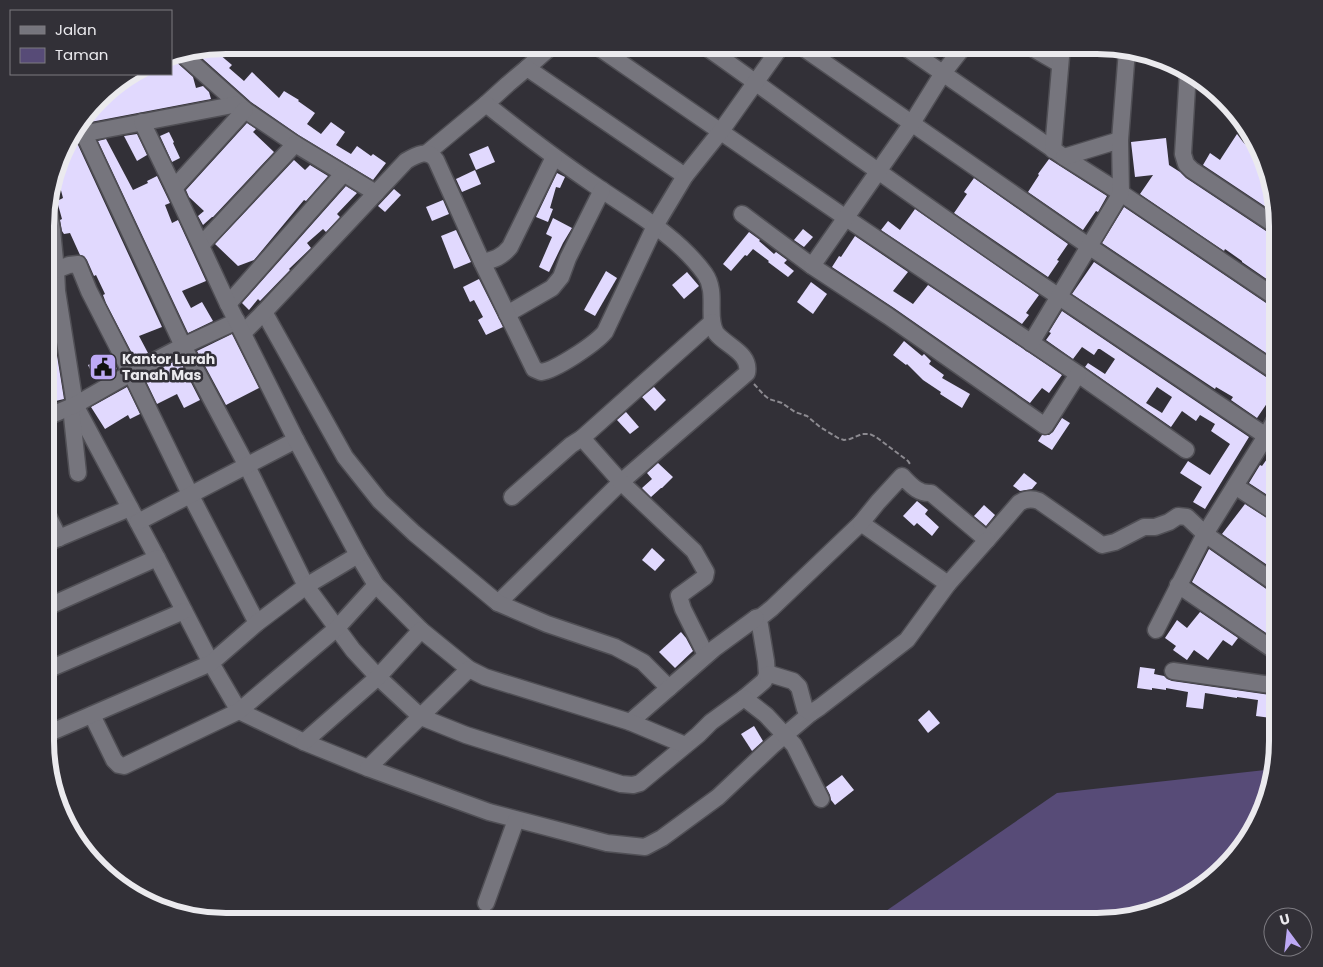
<svg xmlns="http://www.w3.org/2000/svg" width="1323" height="967" viewBox="0 0 1323 967" font-family="Poppins,sans-serif">
  <style>
    .green { fill: #574b77 }
    .building { fill: #e1d9fe; fill-rule: evenodd }
    .lines { fill: none; stroke-linecap: round; stroke-linejoin: round }
    .minor-casing { stroke: #504f55; stroke-width: 19 }
    .path { stroke: #8c8a90; stroke-width: 2; stroke-dasharray: 5 2.5; stroke-linecap: butt }
    .minor { stroke: #76757d; stroke-width: 16 }
    .labels { text-anchor: middle; stroke-width: 5; stroke-linejoin: round; paint-order: stroke }
    .poi-label { font-size: 14px; font-weight: bold; fill: #ebeaee; stroke: #323037; text-anchor: start }
    .rim { fill: none; stroke: #ebeaee; stroke-width: 6 }
  </style>
  <rect width="100%" height="100%" fill="#323037"/>
  <polygon class="green" points="1274,769 1268,800 1240,852 1178,903 1098,922 870,922 1057,793"/>
  <g class="building">
    <polygon points="215,47 221,52 219,54 232,65 229,68 244,81 252,72 279,98 284,91 299,100 298,101 315,113 307,124 321,134 331,122 345,132 336,145 351,154 357,146 371,156 373,154 386,163 373,180 300,136 251,102 194,51"/>
    <polygon points="174,60 193,77 196,88 203,86 209,92 211,99 80,124 106,90 132,74 171,74 171,61"/>
    <polygon points="247,123 256,129 253,132 274,152 213,217 212,217 203,225 198,216 204,211 189,197 186,190"/>
    <polygon points="169,132 174,142 173,143 180,158 172,162 160,136"/>
    <polygon points="137,134 147,155 137,161 124,136"/>
    <polygon points="1237,134 1243,142 1246,145 1251,146 1250,147 1262,154 1278,215 1203,165 1210,153 1220,160"/>
    <polygon points="1166,138 1169,165 1180,172 1186,178 1272,235 1278,237 1278,287 1242,262 1242,261 1225,249 1224,251 1140,194 1153,175 1135,177 1131,142"/>
    <polygon points="106,139 133,190 148,183 147,181 157,176 170,203 165,205 172,223 178,220 206,281 182,291 191,308 202,302 213,321 188,333 98,141"/>
    <polygon points="65,144 68,146 78,145 162,327 139,336 148,353 135,359 106,303 103,295 105,294 96,275 94,276 87,260 84,256 80,255 70,233 64,234 62,231 60,220 62,219 57,201 63,198 56,171"/>
    <polygon points="488,146 495,162 476,170 469,154"/>
    <polygon points="1049,159 1107,196 1098,212 1096,211 1083,230 1028,192 1039,175 1038,174"/>
    <polygon points="294,160 305,170 310,165 328,176 306,201 304,200 254,260 238,266 215,244"/>
    <polygon points="475,170 481,184 462,192 456,179"/>
    <polygon points="557,173 565,177 560,188 556,187 550,208 553,209 548,222 536,217"/>
    <polygon points="974,178 1068,244 1057,260 1059,261 1048,277 954,213 967,194 964,192"/>
    <polygon points="346,186 357,193 337,214 340,217 326,232 323,229 307,243 311,248 289,269 290,270 260,301 258,299 249,310 242,303"/>
    <polygon points="394,189 401,195 385,212 378,206"/>
    <polygon points="443,200 449,214 432,221 426,207"/>
    <polygon points="1124,207 1272,307 1278,309 1278,325 1272,334 1278,338 1278,355 1275,359 1102,243"/>
    <polygon points="915,209 1039,295 1026,313 1029,315 1022,324 881,230 888,221 900,230"/>
    <polygon points="553,218 572,228 563,243 549,272 539,267 552,237 546,234"/>
    <polygon points="803,229 813,237 804,247 794,240"/>
    <polygon points="456,230 471,262 454,269 441,236"/>
    <polygon points="749,232 760,240 759,241 774,254 776,252 787,260 784,263 794,271 788,277 768,262 769,261 753,249 747,256 745,255 731,271 723,264"/>
    <polygon points="855,236 908,272 893,291 913,304 928,285 1062,375 1049,393 1042,388 1030,403 894,308 832,267 839,256 841,257"/>
    <polygon points="1094,262 1272,381 1278,383 1278,395 1274,393 1257,418 1231,400 1233,397 1216,387 1215,389 1072,294"/>
    <polygon points="606,271 617,278 595,316 584,310"/>
    <polygon points="687,272 699,286 684,299 672,285"/>
    <polygon points="479,279 503,327 486,335 478,320 483,317 474,300 470,302 463,287"/>
    <polygon points="811,282 827,294 813,314 797,302"/>
    <path d="M1062,311L1249,437L1205,509L1193,502L1202,487L1180,473L1188,461L1210,475L1230,444L1211,431L1215,424L1200,415L1196,421L1182,411L1171,427L1085,367L1088,363L1105,374L1115,359L1100,349H1098L1094,355L1082,347L1073,359L1046,340L1051,333L1049,332ZM1157,387L1172,397L1162,413L1146,403Z"/>
    <polygon points="50,312 64,399 47,403 47,313"/>
    <polygon points="232,334 259,388 226,405 197,351"/>
    <polygon points="904,341 922,356 924,354 931,361 929,364 944,375 942,378 970,394 962,408 940,394 941,392 923,380 907,364 906,365 893,355"/>
    <polygon points="105,355 106,358 111,356 117,369 95,380 88,365 97,361 96,358"/>
    <polygon points="179,359 200,400 184,408 177,394 157,404 144,377"/>
    <polygon points="127,387 140,414 130,419 128,415 105,429 91,407"/>
    <polygon points="654,387 666,400 655,411 642,397"/>
    <polygon points="626,412 639,427 630,434 617,420"/>
    <polygon points="1062,418 1070,423 1052,450 1038,441 1042,435 1049,435 1053,432"/>
    <polygon points="1272,452 1278,454 1278,463 1270,474 1278,479 1278,502 1249,483 1260,465 1262,466"/>
    <polygon points="658,463 673,477 662,488 661,488 651,497 642,488 652,479 647,473"/>
    <polygon points="1024,473 1037,483 1032,489 1020,491 1013,486"/>
    <polygon points="917,501 928,510 925,514 939,527 932,536 917,523 914,526 903,516"/>
    <polygon points="1245,504 1273,522 1278,524 1278,569 1276,571 1222,534"/>
    <polygon points="984,505 995,515 986,526 974,516"/>
    <polygon points="652,548 665,560 655,571 642,560"/>
    <polygon points="1209,549 1272,593 1278,595 1278,641 1192,582"/>
    <polygon points="1200,612 1238,638 1232,646 1223,640 1208,660 1194,650 1187,660 1173,650 1176,646 1165,638 1177,620 1187,628"/>
    <polygon points="681,632 686,638 693,651 675,668 659,652"/>
    <polygon points="1140,667 1155,669 1154,674 1164,676 1167,679 1172,681 1278,696 1278,710 1272,709 1271,718 1256,716 1258,700 1237,697 1237,698 1205,693 1203,709 1186,707 1188,692 1166,688 1166,690 1152,688 1152,690 1137,688"/>
    <polygon points="929,710 940,723 928,733 918,720"/>
    <polygon points="754,726 763,741 752,751 741,734"/>
    <polygon points="842,775 854,790 835,805 831,800 830,795 826,787"/>
  </g>
  <g class="lines">
    <g class="minor-casing">
      <g id="minor">
        <polyline points="595,45 846,218 1078,374 1186,450"/>
        <path d="M703,45C762,86 819,130 878,171C1009,265 1144,354 1278,444"/>
        <polyline points="799,45 1090,247 1278,373"/>
        <polyline points="902,45 1064,157 1121,193 1278,299"/>
        <polyline points="1027,45 1060,64"/>
        <polyline points="182,54 245,110 295,144 376,193"/>
        <polyline points="527,68 553,45"/>
        <polyline points="1188,71 1183,154 1186,164 1192,170 1278,227"/>
        <polyline points="486,104 508,84 527,68 685,176"/>
        <polyline points="1246,129 1251,136"/>
        <polyline points="84,134 183,346 247,466 306,586 353,650 378,677 421,717 466,735 621,784 633,785 640,783 698,735 711,722 744,698 764,681 767,675 766,661 760,625 756,618 762,616 772,608 861,523 948,584"/>
        <polyline points="71,136 238,104"/>
        <polyline points="1053,150 1062,45"/>
        <path d="M427,153L486,104C521,132 556,159 593,184C632,211 677,235 705,274C718,293 706,317 716,333C726,346 751,353 747,373L621,482L498,603"/>
        <polyline points="1064,157 1120,140"/>
        <polyline points="174,188 245,110"/>
        <polyline points="47,203 52,230 56,270 57,291 75,405 157,558 211,663 239,711 304,742 368,768 489,812 607,843 645,847 662,838 718,797 772,746 811,713"/>
        <polyline points="742,214 812,266 888,316 1045,426 1078,374"/>
        <polyline points="201,245 295,144"/>
        <path d="M482,262C494,260 502,257 510,247L554,157"/>
        <polyline points="812,266 912,123 943,73 965,45"/>
        <polyline points="56,270 69,265 78,264 89,291 131,373 191,496 257,623"/>
        <polyline points="228,304 343,174"/>
        <polyline points="264,312 345,457 380,501 414,533 498,603 547,624 615,647 643,662 669,688"/>
        <polyline points="507,314 552,288 561,277 568,258 602,190"/>
        <path d="M243,333L264,312L406,161C416,155 429,148 436,160L482,262L534,369L541,372C556,370 595,344 605,332L655,226L685,176L721,131L782,45"/>
        <polyline points="1031,343 1121,193 1120,140 1127,50"/>
        <polyline points="71,407 78,473"/>
        <polyline points="47,417 75,405 131,373 183,346 237,321"/>
        <polyline points="1235,486 1278,514"/>
        <polyline points="512,497 571,445 582,438"/>
        <polyline points="47,514 59,538"/>
        <polyline points="138,522 296,440"/>
        <path d="M861,523L878,502L902,476C911,485 918,494 931,493L987,540L1019,503C1025,499 1031,498 1039,501L1102,545L1115,542L1144,527H1155L1169,522L1178,516L1187,517L1205,534L1278,585"/>
        <polyline points="47,543 130,508"/>
        <polyline points="358,555 376,585 421,630"/>
        <polyline points="1178,585 1278,653"/>
        <polyline points="47,607 157,558"/>
        <polyline points="1156,630 1205,534 1266,436 1278,414"/>
        <polyline points="706,655 683,609 679,596 705,577 706,572 694,551 621,482 582,438 712,322"/>
        <polyline points="47,670 184,611"/>
        <polyline points="1173,671 1278,686"/>
        <polyline points="767,675 770,674 793,681 799,687 805,709 811,713 820,707 907,640 948,584 987,540"/>
        <polyline points="744,698 766,715 794,745 821,799"/>
        <polyline points="92,715 114,760 119,765 124,766 239,711 337,628 376,585"/>
        <polyline points="630,722 715,648 756,618"/>
        <polyline points="47,734 211,663 257,623 306,586 358,555 296,440 228,304 174,188 142,122"/>
        <polyline points="304,742 378,677 421,630 469,669 485,677 630,722 685,745"/>
        <polyline points="368,768 469,669"/>
        <polyline points="486,903 516,820"/>
      </g>
    </g>
    <g class="path">
      <polyline points="510,45 519,57"/>
      <polyline points="754,384 764,395 769,399 782,403 795,412 807,416 820,427 838,438 844,440 850,439 862,434 870,434 876,437 908,461 910,464"/>
    </g>
    <use href="#minor" class="minor"/>
  </g>
  <defs>
    <g id="civic-square" transform="scale(1.4375)"><rect x="-9" y="-9" width="18" height="18" rx="4" fill="#bda9f5" stroke="#323037"/><path d="M-.6-6.5H3V-4.5H.6V-3L4-1V1h2V6H-6V1h2V-1L-.6-3ZM-1.2 2.5V6h2.4V2.5Z" fill="#111"/></g>
  </defs>
  <g fill-rule="evenodd">
    <use href="#civic-square" x="103" y="367"/>
  </g>
  <g class="labels">
    <g class="poi-label">
      <text x="122" y="364">Kantor Lurah<tspan x="122" dy="16">Tanah Mas</tspan></text>
    </g>
  </g>
  <path d="M0 0H1323V967H0ZM226 54H1097A172 172 0 0 1 1269 226V741A172 172 0 0 1 1097 913H226A172 172 0 0 1 54 741V226A172 172 0 0 1 226 54Z" fill="#323037" fill-rule="evenodd"/>
  <path class="rim" d="M226 54H1097A172 172 0 0 1 1269 226V741A172 172 0 0 1 1097 913H226A172 172 0 0 1 54 741V226A172 172 0 0 1 226 54Z"/>
  <rect x="10" y="10" width="162" height="65" fill="#323037" stroke="#7c7a80"/>
  <rect x="20" y="26" width="25" height="8" fill="#76757d" stroke="#7c7a80"/>
  <text x="55" y="35" font-size="15" fill="#ebeaee">Jalan</text>
  <rect x="20" y="48" width="25" height="15" fill="#574b77" stroke="#7c7a80"/>
  <text x="55" y="60" font-size="15" fill="#ebeaee">Taman</text>
  <g transform="translate(1288 932) rotate(345)"><circle r="24" fill="#323037" stroke="#7c7a80"/>
  <path d="M0-4L9 19L0 12L-9 19Z" fill="#bda9f5"/>
  <text y="-8" font-size="14" font-weight="bold" text-anchor="middle" fill="#ebeaee">U</text>
  </g>
</svg>
